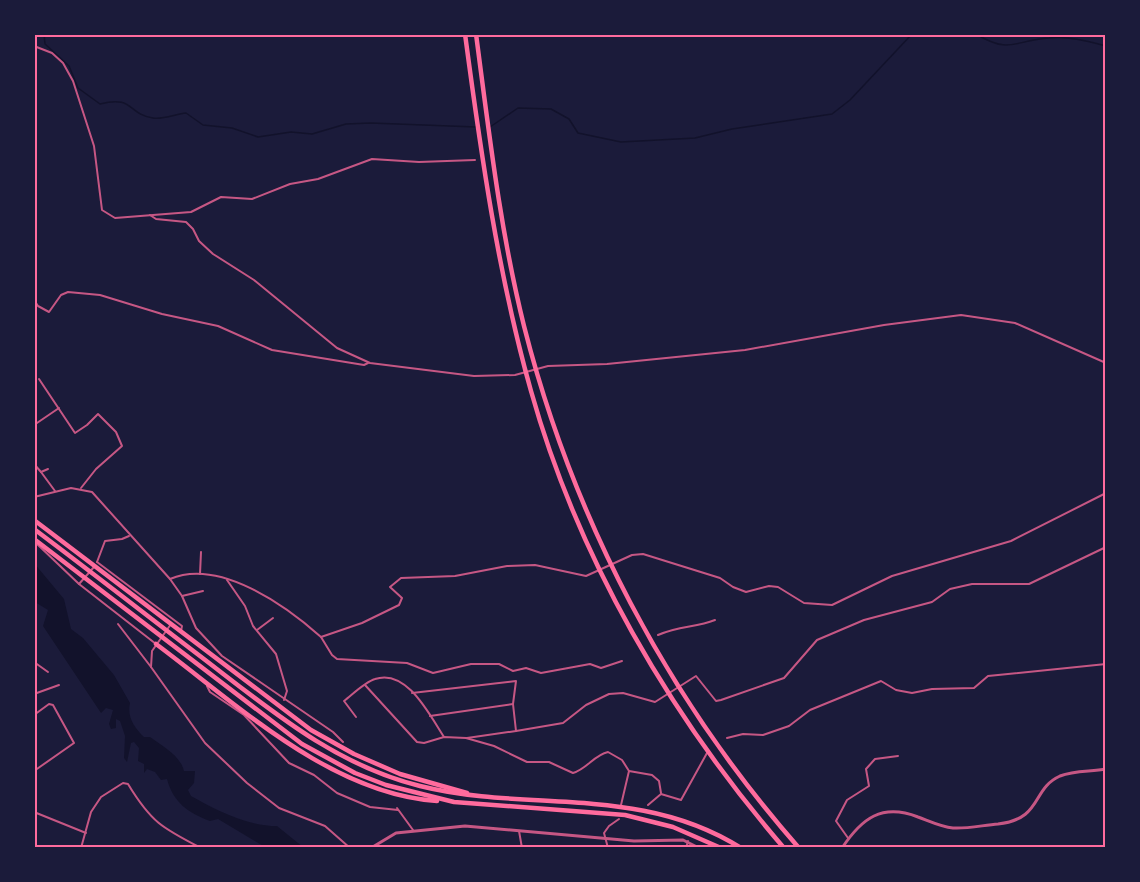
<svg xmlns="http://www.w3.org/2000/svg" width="1140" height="882" viewBox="0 0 1140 882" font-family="Arial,sans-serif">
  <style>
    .water { fill: #12122b }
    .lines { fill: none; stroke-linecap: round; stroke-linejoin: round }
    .stream { stroke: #12122b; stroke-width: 1.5 }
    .minor { stroke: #c65784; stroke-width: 2 }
    .tertiary { stroke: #c65784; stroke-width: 3 }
    .trunk { stroke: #ff6b9d; stroke-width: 4.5 }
    .motorway { stroke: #ff6b9d; stroke-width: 4.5 }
    .neatline { fill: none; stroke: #ff6b9d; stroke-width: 2 }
  </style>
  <rect width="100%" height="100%" fill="#1b1b3a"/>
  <path class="water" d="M34,563L64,599L71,629L83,638L114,675L130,703C127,717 134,727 144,737H150C162,746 180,755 184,771H195L194,783L188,790L191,796C216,810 247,826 277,826L303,847H265L218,819L210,821C188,813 173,802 167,779L161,780L155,772L147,769L144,773V764L138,761L139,748L134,742L131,743L127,762L124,758L125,736L120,721L116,719V728L111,729L109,724L113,710L106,708L101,713L43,626L48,610L35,602Z"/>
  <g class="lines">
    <g class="stream">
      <path d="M44,34L45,44L69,66L78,88L100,104C134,95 127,114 153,118C162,120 176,114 186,113L203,125L232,128L258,137L291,132L312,134L346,124L371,123L476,127"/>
      <path d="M976,34C1011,55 1014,40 1049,38C1069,36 1087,41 1106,46"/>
      <polyline points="490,127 518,108 551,109 569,119 578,133 621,142 695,138 732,129 832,114 850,100 912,34"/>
    </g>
    <g class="minor">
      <polyline points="34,46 52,53 63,63 73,81 94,146 102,210 115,218 191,212 221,197 252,199 290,184 318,179 372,159 419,162 475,160"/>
      <polyline points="150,215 156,219 186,222 193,229 199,241 213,254 254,280 337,348 370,363 474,376 515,375 548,366 607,364 745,350 884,325 961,315 1015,323 1106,363"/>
      <polyline points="34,300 38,306 49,312 61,295 68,292 100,295 162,314 218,326 272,350 364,365 368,363"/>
      <polyline points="39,379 75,433 87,425 98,414 116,432 122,446 96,469 81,488"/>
      <polyline points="34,425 59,408"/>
      <polyline points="34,464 41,472 48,469"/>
      <polyline points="41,472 55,491"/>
      <polyline points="34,497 71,488 92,492 170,579 182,596 196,628 222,656 333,732 343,742"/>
      <polyline points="37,544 79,584 156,644"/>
      <polyline points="97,562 182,626 181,631"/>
      <polyline points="97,562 105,541 122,539 129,536"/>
      <polyline points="200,574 201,552"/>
      <path d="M170,579C219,558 285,605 321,637L362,623L399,605L402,598L390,587L401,578L455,576L507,566L535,565L586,576L632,555L643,554L720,578L733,587L746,592L769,586L778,587L804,603L832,605L892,576L1011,541L1106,493"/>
      <polyline points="227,580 245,606 253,626 276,654 287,691 284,700"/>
      <polyline points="79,584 94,567"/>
      <polyline points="182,596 203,591"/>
      <polyline points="118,624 151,667"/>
      <polyline points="171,624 152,651 151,667 205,743 247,783 279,808 325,826 350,848"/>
      <polyline points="257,630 273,618"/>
      <path d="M658,635C680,625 695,628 715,620"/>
      <polyline points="321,637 332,655 337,659 407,663 433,673 471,664 499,664 513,671 526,668 541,673 590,664 601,668 622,661"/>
      <polyline points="34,662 48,672"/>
      <path d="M365,685L417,742L424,743L444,737L466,738L494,746L527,762H549L573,773C587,769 594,755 608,752L622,760L629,771"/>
      <polyline points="207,686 210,692 244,715 289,763 314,775 337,793 370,807 398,810"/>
      <polyline points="412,693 516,681 513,704 516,731 467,738"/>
      <polyline points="34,694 59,685"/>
      <polyline points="34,715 49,704 53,705 74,743 34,771"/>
      <polyline points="430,716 513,704"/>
      <path d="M356,717L344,701C353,694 365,682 375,679C407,668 430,716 444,737"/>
      <polyline points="516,731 563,723 586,705 609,694 623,693 655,702 696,676 716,701 721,700 784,678 817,640 864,620 932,602 950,589 972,584 1029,584 1106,547"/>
      <polyline points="727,738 743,734 763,735 789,726 810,710 881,681 896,690 912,693 932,689 974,688 988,676 1106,664"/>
      <polyline points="621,805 629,771 652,775 659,781 661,793"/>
      <polyline points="648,805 661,794 681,800 707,753"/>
      <polyline points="397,808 413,830"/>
      <polyline points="34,812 86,833"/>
      <polyline points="519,831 522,848"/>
      <polyline points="848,838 836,821 847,800 869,786 866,769 875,759 898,756"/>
      <path d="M81,848L91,812L101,797L123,783L128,784C151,822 162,828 201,848"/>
      <polyline points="608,848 604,833 609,826 619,819"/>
      <polyline points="686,848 688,841"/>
    </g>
    <g class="tertiary">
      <polyline points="371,848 396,833 465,826 634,841 683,840 699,848"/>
      <path d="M842,848C862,818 882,803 918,817C929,821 941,827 953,828C967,829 984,825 998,824C1043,819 1031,789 1060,776C1075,770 1091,772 1106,769"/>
    </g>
    <g class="trunk">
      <polyline points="34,520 311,730 354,754 400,774 467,793"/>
      <path d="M34,529C90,571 145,614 200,656C268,708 334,765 420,786C529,813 640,784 741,848"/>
      <polyline points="34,539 302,744 355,773 386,785 454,802 625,815 673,827 721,848"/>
      <path d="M156,644C238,705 331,794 437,801"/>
    </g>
    <g class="motorway">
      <path d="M465,34C481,154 498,274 531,391C578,558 670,716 784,848"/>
      <path d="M476,34C489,132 500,230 524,326C573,519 668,699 799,848"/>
    </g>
  </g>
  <rect width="1140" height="882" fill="none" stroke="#1b1b3a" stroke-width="72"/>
  <rect x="36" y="36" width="1068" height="810" class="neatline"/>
</svg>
